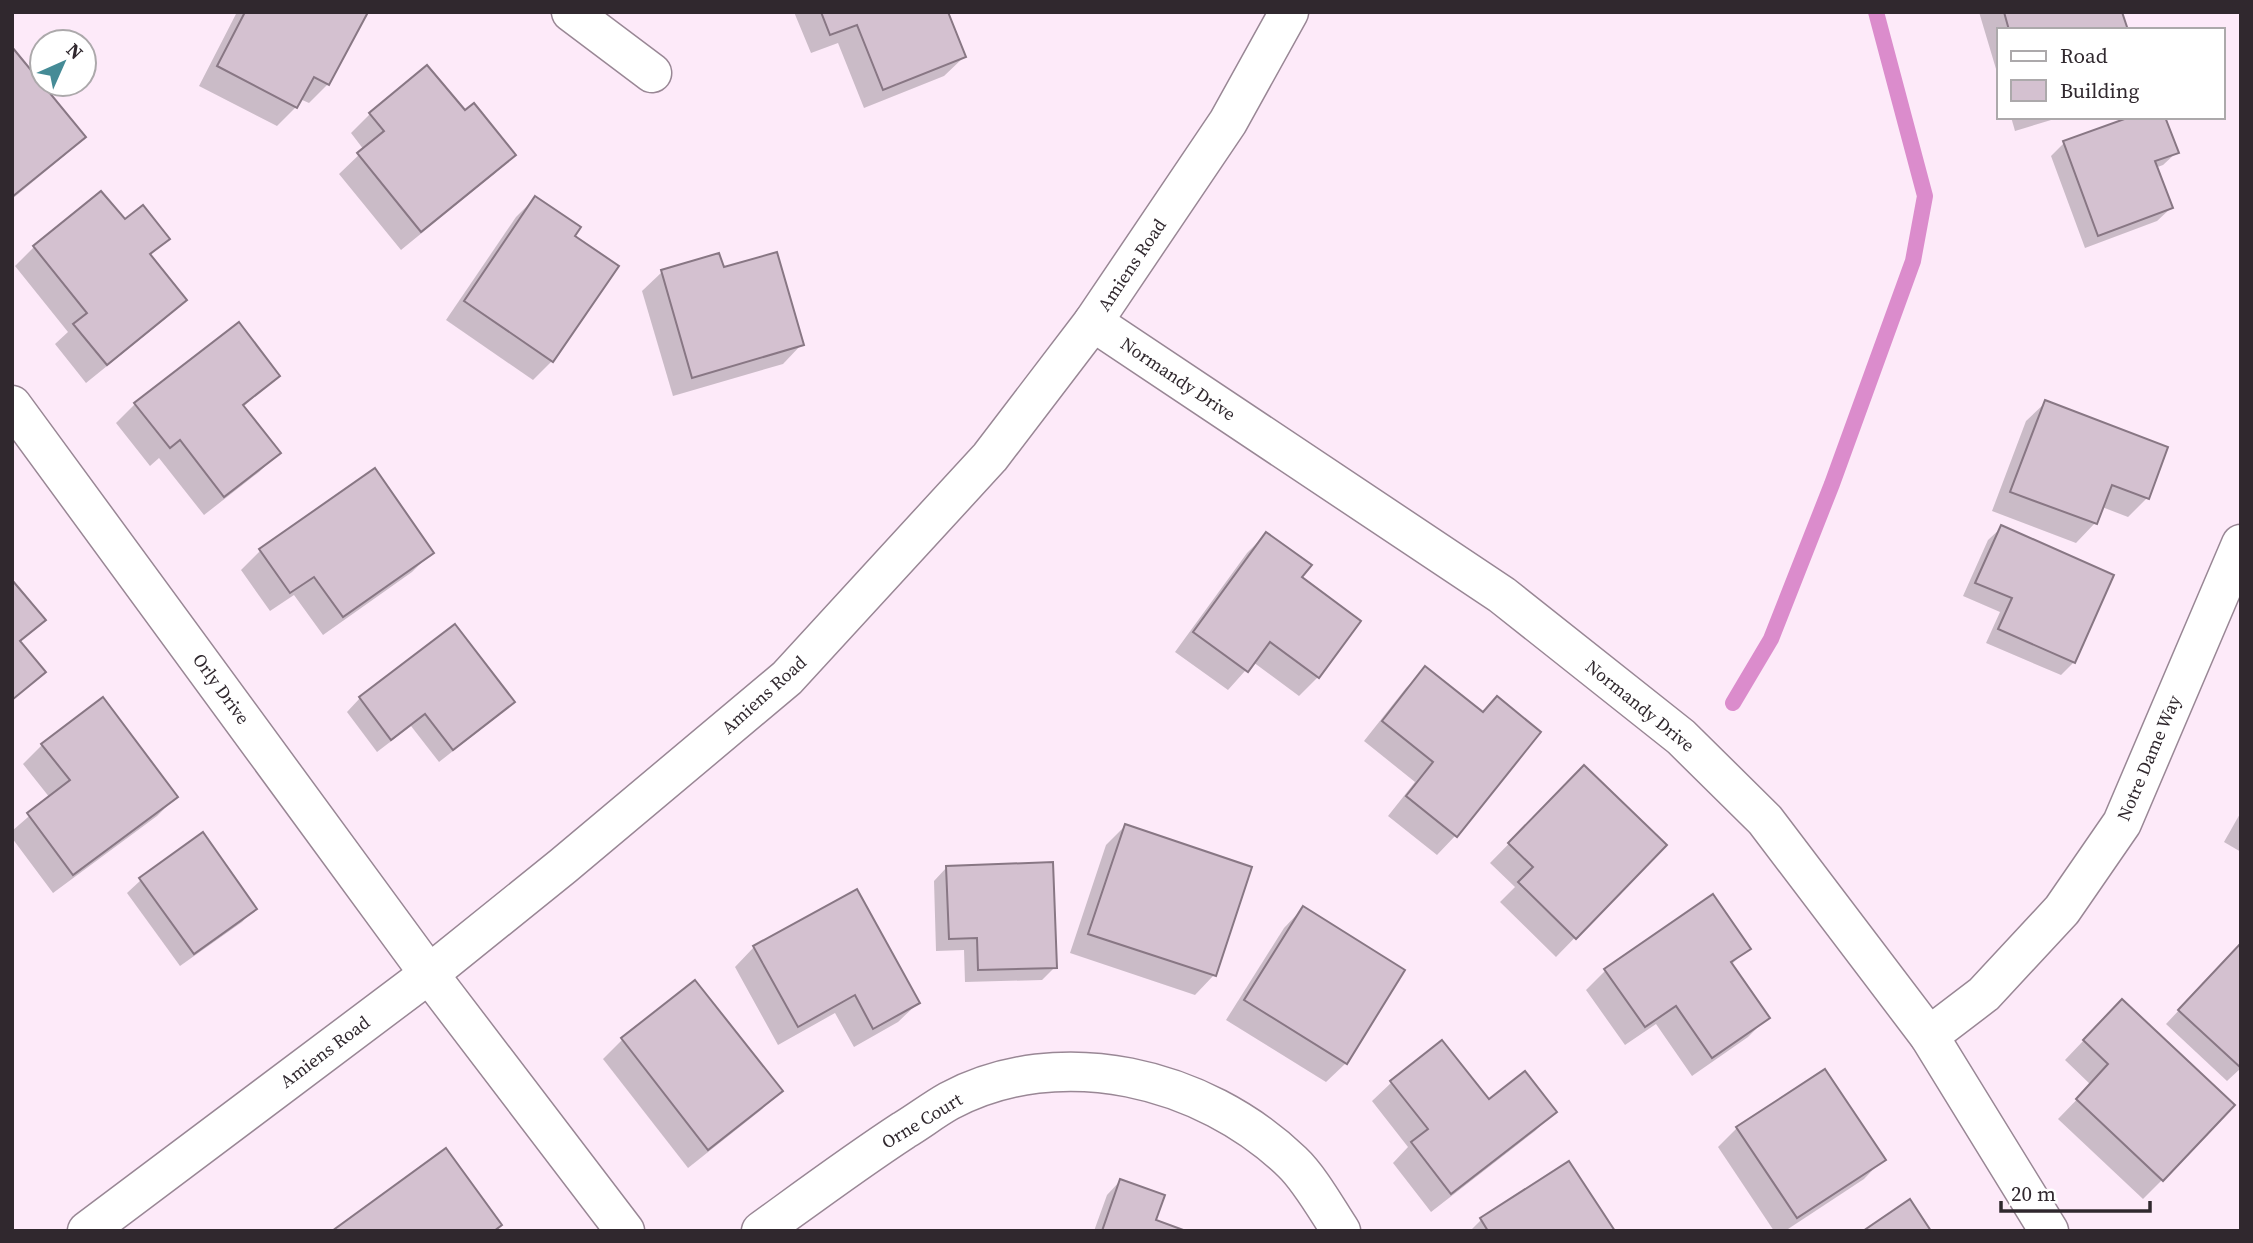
<svg xmlns="http://www.w3.org/2000/svg" width="2253" height="1243" viewBox="0 0 2253 1243" font-family="'Source Serif 4',serif">
  <style>
    .shadow { fill: #0003 }
    .lines { fill: none; stroke-linecap: round; stroke-linejoin: round }
    .stream { stroke: #db8ccc; stroke-width: 16 }
    .building { fill: #d4c1d0; stroke: #887784; stroke-width: 2 }
    .minor-casing { stroke: #998795; stroke-width: 41 }
    .minor { stroke: #fff; stroke-width: 38 }
    .labels { text-anchor: middle; stroke-width: 5; stroke-linejoin: round; paint-order: stroke }
    .street-label { font-size: 18px; fill: #30282e; stroke: #fff }
  </style>
  <rect width="100%" height="100%" fill="#fdeaf9"/>
  <g class="shadow">
    <polygon points="237,12 360,12 328,84 309,103 300,99 296,107 277,126 199,86"/>
    <polygon points="794,12 946,12 964,57 944,76 864,108 838,43 811,53"/>
    <polygon points="1979,12 2114,12 2126,30 1999,30 1999,79"/>
    <polygon points="12,50 83,137 64,156 12,199"/>
    <polygon points="464,113 514,155 494,174 401,250 339,174 364,150 351,133 370,114"/>
    <polygon points="2011,117 2061,117 2015,131"/>
    <polygon points="2064,143 2177,152 2163,165 2155,168 2171,208 2157,221 2085,248 2051,156"/>
    <polygon points="535,198 572,236 552,361 533,380 446,320 516,217"/>
    <polygon points="124,222 167,238 150,256 184,300 165,319 86,383 55,344 68,332 15,266 34,247"/>
    <polygon points="662,272 802,344 783,364 673,396 642,291"/>
    <polygon points="278,376 243,407 279,453 259,472 204,515 159,458 150,466 116,423 135,404"/>
    <polygon points="2046,402 2147,498 2128,517 2102,507 2095,523 2076,543 1992,511 2026,421"/>
    <polygon points="2002,527 2074,662 2061,675 1986,643 2000,612 1963,596 1988,540"/>
    <polygon points="1266,534 1300,578 1359,621 1318,677 1299,696 1253,662 1228,690 1175,652 1247,553"/>
    <polygon points="260,551 431,553 412,572 323,635 294,595 270,611 241,570"/>
    <polygon points="12,582 43,620 19,643 43,672 12,701"/>
    <polygon points="1425,669 1481,713 1497,698 1456,835 1437,855 1388,816 1415,782 1364,741 1406,688"/>
    <polygon points="360,698 513,702 499,715 439,762 411,726 377,752 347,712"/>
    <polygon points="42,745 176,797 157,816 53,893 12,838 12,831 50,798 23,764"/>
    <polygon points="1584,767 1665,845 1556,957 1500,902 1515,887 1490,863"/>
    <polygon points="2241,812 2241,852 2224,842"/>
    <polygon points="1125,826 1214,975 1195,995 1070,953 1106,845"/>
    <polygon points="947,867 1055,967 1042,980 965,982 964,950 936,951 934,881"/>
    <polygon points="141,880 255,908 242,922 180,966 127,893"/>
    <polygon points="1303,908 1346,1063 1326,1082 1226,1020 1284,928"/>
    <polygon points="2241,944 2241,1068 2227,1081 2166,1024"/>
    <polygon points="754,947 918,1003 898,1022 854,1047 835,1013 778,1045 735,967"/>
    <polygon points="1748,948 1731,965 1767,1018 1748,1037 1692,1076 1656,1024 1625,1045 1586,990 1605,971"/>
    <polygon points="695,982 780,1091 761,1110 688,1168 603,1059 622,1040"/>
    <polygon points="2103,1020 2162,1180 2143,1199 2058,1119 2091,1085 2065,1060"/>
    <polygon points="1392,1082 1488,1102 1554,1112 1535,1131 1431,1212 1393,1163 1408,1147 1372,1101"/>
    <polygon points="1737,1128 1883,1159 1864,1179 1785,1231 1774,1231 1718,1147"/>
    <polygon points="1120,1181 1153,1221 1181,1231 1094,1231 1107,1195"/>
    <polygon points="1481,1220 1613,1231 1470,1231"/>
  </g>
  <g class="lines">
    <polyline class="stream" points="1733,703 1771,639 1832,484 1913,261 1925,196 1876,12"/>
  </g>
  <g class="building">
    <polygon points="245,12 364,12 367,14 329,85 314,77 297,108 217,66"/>
    <polygon points="821,12 948,12 966,57 883,90 857,25 830,35"/>
    <polygon points="2004,12 2122,12 2128,30 2009,30"/>
    <polygon points="12,47 86,137 12,197"/>
    <polygon points="427,65 465,110 474,103 516,155 421,232 357,153 384,131 369,113"/>
    <polygon points="2130,117 2165,117 2179,153 2155,161 2173,208 2098,236 2063,141"/>
    <polygon points="101,191 125,219 143,205 170,239 150,254 187,300 107,365 73,324 87,313 33,246"/>
    <polygon points="535,196 581,227 575,236 619,266 553,362 464,301"/>
    <polygon points="777,252 804,345 692,378 661,270 719,253 724,267"/>
    <polygon points="239,322 280,376 243,405 281,453 224,497 180,440 170,448 134,403"/>
    <polygon points="2045,400 2168,447 2149,499 2112,485 2097,524 2010,492"/>
    <polygon points="375,468 434,553 343,617 314,577 290,593 259,549"/>
    <polygon points="2001,525 2114,575 2075,663 1998,629 2012,598 1975,583"/>
    <polygon points="1266,532 1312,565 1302,577 1361,621 1319,678 1270,642 1248,672 1193,632"/>
    <polygon points="12,580 46,620 20,641 46,672 12,700"/>
    <polygon points="455,624 515,702 453,750 425,714 391,740 359,697"/>
    <polygon points="1425,666 1483,712 1497,696 1541,732 1457,837 1406,796 1433,762 1382,721"/>
    <polygon points="103,697 178,797 73,875 27,813 70,780 41,744"/>
    <polygon points="1584,765 1667,845 1576,939 1518,882 1533,867 1508,843"/>
    <polygon points="1125,824 1252,867 1216,976 1088,934"/>
    <polygon points="203,832 257,909 194,954 139,878"/>
    <polygon points="1053,862 1057,968 978,970 977,938 949,939 946,866"/>
    <polygon points="857,889 920,1003 873,1029 855,995 798,1027 753,946"/>
    <polygon points="1713,894 1751,949 1731,962 1770,1018 1712,1058 1676,1006 1645,1027 1604,969"/>
    <polygon points="1303,906 1405,970 1347,1064 1244,1000"/>
    <polygon points="2241,943 2241,1068 2178,1010"/>
    <polygon points="695,980 783,1091 708,1150 621,1038"/>
    <polygon points="2122,999 2235,1105 2163,1181 2076,1099 2108,1064 2083,1040"/>
    <polygon points="1442,1040 1489,1099 1525,1071 1557,1112 1451,1194 1411,1142 1428,1129 1390,1081"/>
    <polygon points="1825,1069 1886,1160 1797,1218 1736,1127"/>
    <polygon points="446,1148 502,1225 494,1231 332,1231"/>
    <polygon points="1569,1161 1615,1231 1488,1231 1480,1218"/>
    <polygon points="1120,1179 1165,1195 1156,1220 1186,1231 1102,1231"/>
    <polygon points="1910,1199 1931,1231 1863,1231"/>
  </g>
  <g class="lines">
    <g class="minor-casing">
      <g id="minor">
        <polyline points="571,12 652,73"/>
        <polyline points="1093,322 1502,595 1681,737 1765,820 1929,1036 2049,1231"/>
        <polyline points="12,405 429,974 625,1231"/>
        <polyline points="1929,1036 1984,994 2062,910 2122,823 2241,544"/>
        <polyline points="87,1231 429,974 563,866 787,678 990,457 1093,322 1228,122 1289,12"/>
        <path d="M761,1231C808,1197 855,1162 904,1130C919,1121 933,1110 949,1101C1060,1042 1204,1077 1292,1162C1310,1179 1327,1210 1341,1231"/>
      </g>
    </g>
    <use href="#minor" class="minor"/>
  </g>
  <g class="labels">
    <g class="street-label">
      <text transform="translate(1132 265) rotate(-56)" y="6">Amiens Road</text>
      <text transform="translate(1178 379) rotate(34)" y="6">Normandy Drive</text>
      <text transform="translate(221 689) rotate(54)" y="6">Orly Drive</text>
      <text transform="translate(764 695) rotate(-42)" y="6">Amiens Road</text>
      <text transform="translate(1640 706) rotate(39)" y="6">Normandy Drive</text>
      <text transform="translate(2149 758) rotate(-67)" y="6">Notre Dame Way</text>
      <text transform="translate(325 1052) rotate(-37)" y="6">Amiens Road</text>
      <text transform="translate(922 1121) rotate(-31)" y="6">Orne Court</text>
    </g>
  </g>
  <rect width="2253" height="1243" fill="none" stroke="#30282e" stroke-width="28"/>
  <rect x="1997" y="28" width="228" height="91" fill="#ffffff" stroke="#aca9ab" stroke-width="2"/>
  <rect x="2011" y="51" width="35" height="10" fill="#ffffff" stroke="#aca9ab" stroke-width="2"/>
  <text x="2060" y="63" font-size="21" fill="#30282e">Road</text>
  <rect x="2011" y="80" width="35" height="21" fill="#d4c1d0" stroke="#aca9ab" stroke-width="2"/>
  <text x="2060" y="98" font-size="21" fill="#30282e">Building</text>
  <g transform="translate(63 63) rotate(45)"><circle r="33" fill="#ffffff" stroke="#aca9ab" stroke-width="2"/>
  <path d="M0-5L12 26L0 18L-12 26Z" fill="#458b96"/>
  <text y="-10" font-size="19" font-weight="bold" text-anchor="middle" fill="#30282e">N</text>
  </g>
  <path d="M2001 1201v10h149v-10" fill="none" stroke="#30282e" stroke-width="3.5"/>
  <text x="2011" y="1201" font-size="21" fill="#30282e" stroke="#ffffff" stroke-width="5" paint-order="stroke">20 m</text>
</svg>
